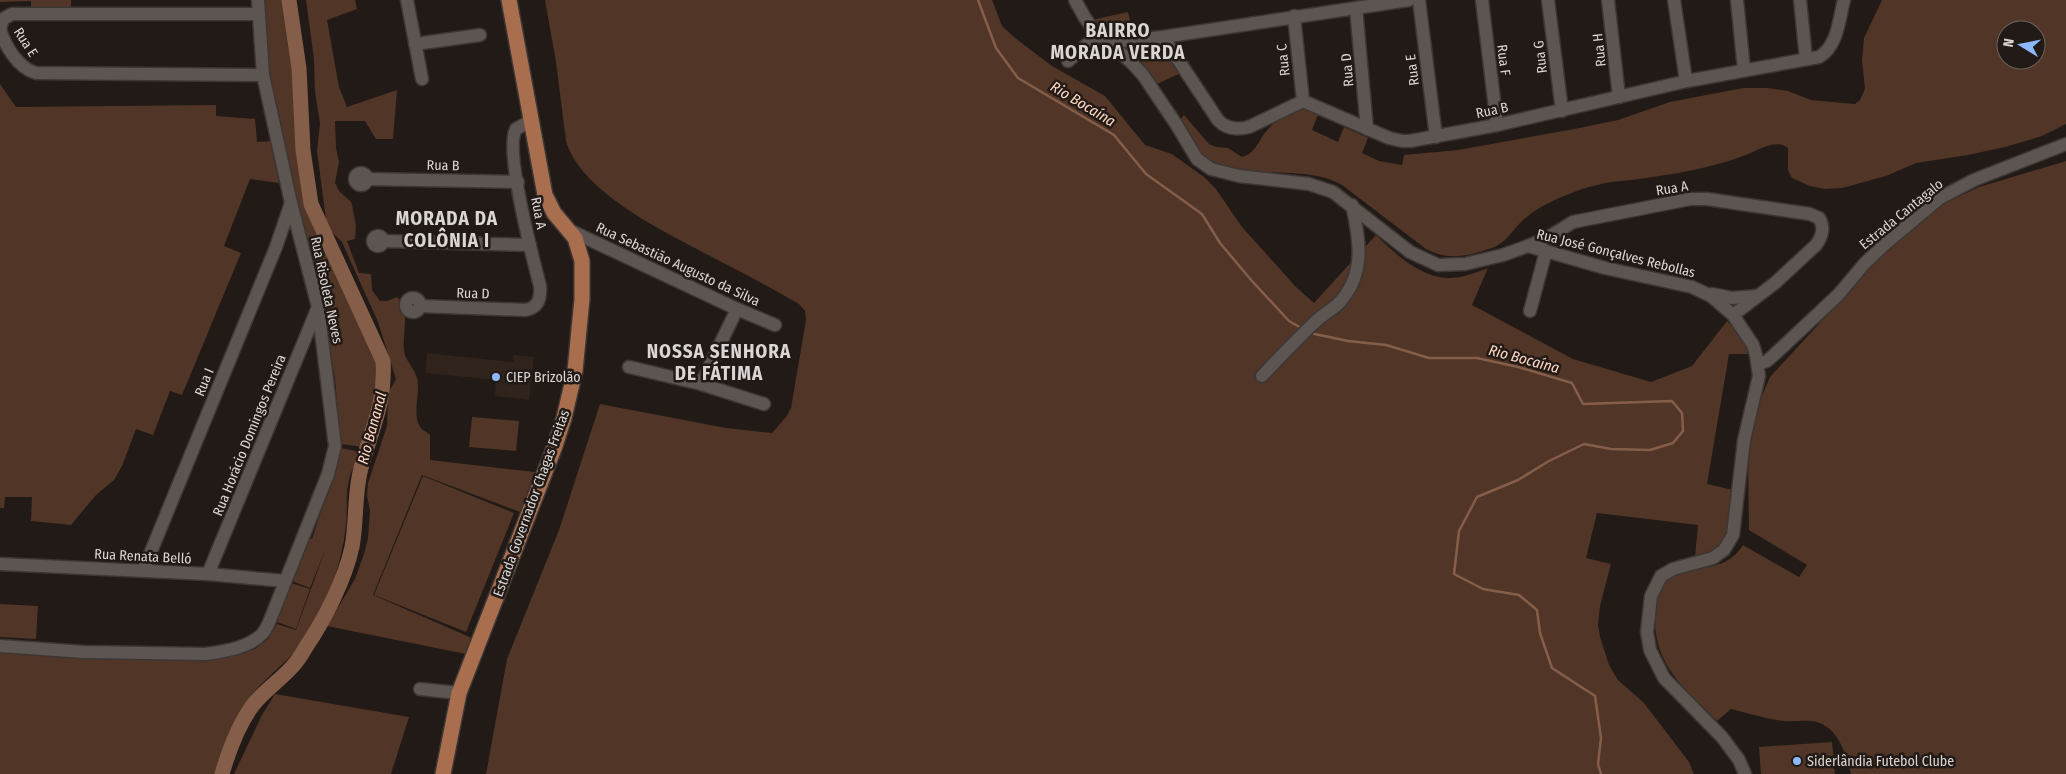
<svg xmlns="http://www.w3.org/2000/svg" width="2066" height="774" viewBox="0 0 2066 774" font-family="'Fira Sans Condensed',sans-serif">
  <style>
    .built { fill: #2f231c }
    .green { fill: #513526; fill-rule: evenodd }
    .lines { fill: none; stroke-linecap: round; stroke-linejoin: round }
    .stream { stroke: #855e4a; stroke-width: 2.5 }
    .river { stroke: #855e4a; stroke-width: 15 }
    .minor-casing { stroke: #3c3735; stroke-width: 15 }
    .major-casing { stroke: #3c3735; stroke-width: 18 }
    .minor { stroke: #5d5551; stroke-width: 12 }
    .major { stroke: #a86e4d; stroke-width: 15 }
    .poi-dot { fill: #8db9fc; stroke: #211a16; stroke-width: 2 }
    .labels { text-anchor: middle; stroke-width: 5; stroke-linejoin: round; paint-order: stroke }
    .street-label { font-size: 14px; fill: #dbd6d4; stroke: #211a16 }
    .poi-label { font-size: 14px; fill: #dbd6d4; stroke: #211a16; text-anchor: start }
    .water-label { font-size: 15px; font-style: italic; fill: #ffd6c1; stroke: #211a16 }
    .district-label { font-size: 19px; font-weight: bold; letter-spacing: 1px; fill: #dbd6d4; stroke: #211a16 }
  </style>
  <rect width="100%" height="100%" fill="#211a16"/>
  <polygon class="built" points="427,353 513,362 514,355 534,357 529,400 495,396 496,380 425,373"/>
  <g class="green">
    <polygon points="0,0 71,0 71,9 31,11 31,1 0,2"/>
    <polygon points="262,0 288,0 296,63 301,154 309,206 363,322 378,366 378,394 363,447 341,444 335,379 322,302 289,171 278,109 270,86"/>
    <path d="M306,0H355L357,9L327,20L339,87L347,107L397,90L393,139H376L365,121H335L336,148L339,162L335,183L339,191L351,202L352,205L356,226L355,239L347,241L359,273L371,274L372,290L380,301H387L397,297C411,307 402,335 404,350C405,361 414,367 417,378C421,393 411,415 421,428C423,431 427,432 430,435V460L535,472L520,512L422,475L373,595L472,638L466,654L327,626L355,579L364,554L368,538L370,511L367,496L368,483L387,426L388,393L396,379L378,322L342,242L327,227L317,151L320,123L315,92L314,59Z"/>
    <path d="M545,0H992L1002,26L1015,38L1052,66L1105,96L1145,145L1172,154L1204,177L1216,189L1242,227L1296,287L1314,303L1376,235C1394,253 1419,276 1446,278C1459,279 1475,273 1488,268L1472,305L1573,359L1651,382L1692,366L1727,321C1737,331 1745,340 1748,354H1729L1707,484L1733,490C1731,508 1731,534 1717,548C1711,554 1703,555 1695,557L1698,525L1597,513L1586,558L1611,564L1600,606L1598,625L1600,637L1609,665L1618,680L1644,703L1689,762L1694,774H486L507,659L559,530L600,404L726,428L772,433L786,417L791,408L806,320L805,311L799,304C770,287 741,272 712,257C667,233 581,193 566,141L556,62Z"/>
    <path d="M1882,0H2066V124L2042,136L2005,147L1968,155L1916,163L1886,176L1842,188L1825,189L1810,186L1792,178L1788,170V148C1777,138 1758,150 1746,155C1712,168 1675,174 1639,179C1625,181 1611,181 1597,185C1583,188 1568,194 1555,200C1542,206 1530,213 1520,223C1511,233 1504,244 1492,248C1469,256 1448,261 1426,249L1342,185C1299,160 1230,188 1195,147C1189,139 1185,128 1180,120L1184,115L1209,144L1216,147L1228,148L1242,157C1257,153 1259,138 1269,128C1277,119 1288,113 1299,107L1318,115L1312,130L1338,142L1344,127L1368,138L1362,153L1379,161L1402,165L1404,155L1458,150L1574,129L1618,120L1670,102L1743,88H1768L1788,91L1811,100L1855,104L1860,100L1865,89L1862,61L1864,38ZM2006,30H2036V60H2006Z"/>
    <polygon points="1128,12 1134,35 1112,38 1098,27 1096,19"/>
    <polygon points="1158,44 1181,73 1157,84 1123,46"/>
    <polygon points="0,84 16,107 216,105 216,116 255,119 257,142 272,141 279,183 250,179 224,246 241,253 182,395 170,391 153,435 136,429 122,466 114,480 96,495 71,525 31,521 32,497 5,497 4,508 0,508"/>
    <path d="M2066,161V774H1851C1845,752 1838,725 1812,721C1803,720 1793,722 1784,721C1766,719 1748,713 1731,709L1717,721C1681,685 1649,661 1656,605C1658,592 1663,579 1676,574C1702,564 1726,572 1743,545L1799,577L1807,565L1749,530L1748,455L1761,398L1770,377L1828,314L1859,276L1883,253L1941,205L1979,187Z"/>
    <polygon points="472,417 519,421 516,451 469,447"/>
    <path d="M341,448L361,452C357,461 351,470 349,480C345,495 348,511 346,526C342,559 332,591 317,621C301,652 279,665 257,689C235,712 223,744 215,774H0V652L202,660L244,653L255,649L268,639L277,624L296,630L326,548L310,588L292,581L309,538L328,545L312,539Z"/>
    <polygon points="423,476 514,513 466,632 374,595"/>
    <polygon points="291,583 310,589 296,629 277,622"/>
    <polygon points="0,604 38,606 36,639 0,637"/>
    <polygon points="275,694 409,717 391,774 234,774 262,715"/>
    <polygon points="1832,742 1835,774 1761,774 1759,747"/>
  </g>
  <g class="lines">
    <g class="stream">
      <polyline points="978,0 996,48 1018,78 1114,135 1146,174 1202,214 1220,243 1252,281 1289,321 1303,329"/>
      <polyline points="1310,333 1348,341 1386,345 1429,358 1477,358 1518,367 1572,383 1583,404 1672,401 1682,413 1683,431 1673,443 1650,450 1611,449 1584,444 1549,461 1518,480 1477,497 1459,531 1454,574 1483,589 1519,595 1537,610 1540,633 1552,668 1595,696 1601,738 1598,764 1601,774"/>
    </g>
    <path class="river" d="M222,774C229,750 238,725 253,705C264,691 279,681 291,668C297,662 302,654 306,647C325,619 345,579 352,547C357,521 354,494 361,468C371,430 386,403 383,361L311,204L303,150L299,68L289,0"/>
    <g class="minor-casing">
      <g id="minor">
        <polyline points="407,0 422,79"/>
        <polyline points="1075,0 1085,18 1093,29 1131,62 1143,75 1176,124 1197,159 1211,169 1239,176 1309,184 1333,192 1410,252 1438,265 1465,264 1503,255 1528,246 1605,268 1692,287 1711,296 1733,315 1753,345 1756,355 1759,376 1744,440 1733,535 1724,550 1713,558 1673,569 1661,576 1651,596 1647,632 1650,650 1664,678 1722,737 1739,760 1745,774"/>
        <polyline points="1419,0 1436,137"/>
        <polyline points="1482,0 1497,125"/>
        <polyline points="1548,0 1562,111"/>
        <polyline points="1608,0 1619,97"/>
        <polyline points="1674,0 1686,81"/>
        <polyline points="1737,0 1744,70"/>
        <polyline points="1800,0 1806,59"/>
        <polyline points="1356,8 1367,129"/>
        <path d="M258,14H12L3,19L0,29C5,46 18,68 36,73L263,75"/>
        <polyline points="1294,16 1303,101"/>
        <path d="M1163,37L1218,120C1226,129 1237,130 1249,127L1303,101L1389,138L1402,141H1410L1497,125L1687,81L1819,57C1838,46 1839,19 1844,0"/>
        <polyline points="1110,42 1163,37 1409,0"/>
        <polyline points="415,44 480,35"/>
        <polyline points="1068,61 1099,34"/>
        <circle cx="361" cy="179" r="6"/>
        <polyline points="367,179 518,182"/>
        <polyline points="569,230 737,309 775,325"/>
        <circle cx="378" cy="241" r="5"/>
        <polyline points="383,241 530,245"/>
        <path d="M1528,246L1547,238L1573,222L1690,199H1707L1810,214L1819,218C1825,227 1822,237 1816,245L1775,283L1733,315"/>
        <polyline points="1712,294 1732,298 1757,296"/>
        <circle cx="413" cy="305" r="7"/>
        <path d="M420,306L525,310C538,308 541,299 540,286C533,259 504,149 516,129L530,121"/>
        <polyline points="1530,311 1546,251"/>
        <polyline points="1758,364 1767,361 1776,353 1838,295 1865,263 1884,245 1940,198 1974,180 2066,144"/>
        <polyline points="629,367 701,384 764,404"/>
        <path d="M1262,376C1279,358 1296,340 1314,323C1321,316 1330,311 1338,304C1366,275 1360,240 1352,205"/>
        <polyline points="701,384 737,309"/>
        <polyline points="0,564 208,574 285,581"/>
        <polyline points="143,571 276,247 291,203"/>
        <polyline points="208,574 318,307"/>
        <path d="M0,646L84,652L205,654C222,652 250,647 262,634C266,630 268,625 270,620L328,474L335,446L318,307L291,203L263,75L258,0"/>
        <polyline points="420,689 459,693"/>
      </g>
    </g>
    <g class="major-casing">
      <polyline id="major" points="443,774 459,693 555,446 564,418 575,371 582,299 582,261 575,238 554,213 545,195 509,0"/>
    </g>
    <use href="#minor" class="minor"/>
    <use href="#major" class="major"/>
  </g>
  <g class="poi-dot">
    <circle cx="496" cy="377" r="5"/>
    <circle cx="1797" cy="761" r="5"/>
  </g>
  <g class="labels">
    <g class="street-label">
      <text transform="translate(26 42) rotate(57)" y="5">Rua E</text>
      <text transform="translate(1599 50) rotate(-96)" y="5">Rua H</text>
      <text transform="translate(1540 57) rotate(-97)" y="5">Rua G</text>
      <text transform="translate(1283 60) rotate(-96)" y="5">Rua C</text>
      <text transform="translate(1504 60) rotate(83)" y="5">Rua F</text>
      <text transform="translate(1347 70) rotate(-95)" y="5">Rua D</text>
      <text transform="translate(1412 70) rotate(-97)" y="5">Rua E</text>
      <text transform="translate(1492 110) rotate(-12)" y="5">Rua B</text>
      <text transform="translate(443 165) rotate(1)" y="5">Rua B</text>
      <text transform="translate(1672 188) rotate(-9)" y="5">Rua A</text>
      <text transform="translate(539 213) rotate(79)" y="5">Rua A</text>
      <text transform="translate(1901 214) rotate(-39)" y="5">Estrada Cantagalo</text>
      <text transform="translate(1616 253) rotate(14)" y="5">Rua José Gonçalves Rebollas</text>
      <text transform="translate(678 264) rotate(25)" y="5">Rua Sebastião Augusto da Silva</text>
      <text transform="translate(327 290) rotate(78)" y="5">Rua Risoleta Neves</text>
      <text transform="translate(473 293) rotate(2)" y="5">Rua D</text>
      <text transform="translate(204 382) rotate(-68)" y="5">Rua I</text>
      <text transform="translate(249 435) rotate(-68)" y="5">Rua Horácio Domingos Pereira</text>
      <text transform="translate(531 503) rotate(-70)" y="5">Estrada Governador Chagas Freitas</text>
      <text transform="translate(143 556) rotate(3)" y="5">Rua Renata Belló</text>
    </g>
    <g class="poi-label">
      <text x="506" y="382">CIEP Brizolão</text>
      <text x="1807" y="766">Siderlândia Futebol Clube</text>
    </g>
    <g class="water-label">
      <text transform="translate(1083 104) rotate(31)" y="5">Rio Bocaína</text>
      <text transform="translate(1524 359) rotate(15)" y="5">Rio Bocaína</text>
      <text transform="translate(372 428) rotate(-75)" y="5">Rio Bananal</text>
    </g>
    <g class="district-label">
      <text x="1118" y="37">BAIRRO<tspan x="1118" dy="22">MORADA VERDA</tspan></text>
      <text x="447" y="225">MORADA DA<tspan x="447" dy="22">COLÔNIA I</tspan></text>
      <text x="719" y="358">NOSSA SENHORA<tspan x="719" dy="22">DE FÁTIMA</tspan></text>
    </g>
  </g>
  <g transform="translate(2021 45) rotate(280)"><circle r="24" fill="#211a16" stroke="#6b6562"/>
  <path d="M0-4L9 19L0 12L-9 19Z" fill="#8db9fc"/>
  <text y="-8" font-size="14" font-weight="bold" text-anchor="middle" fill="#dbd6d4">N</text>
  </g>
</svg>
